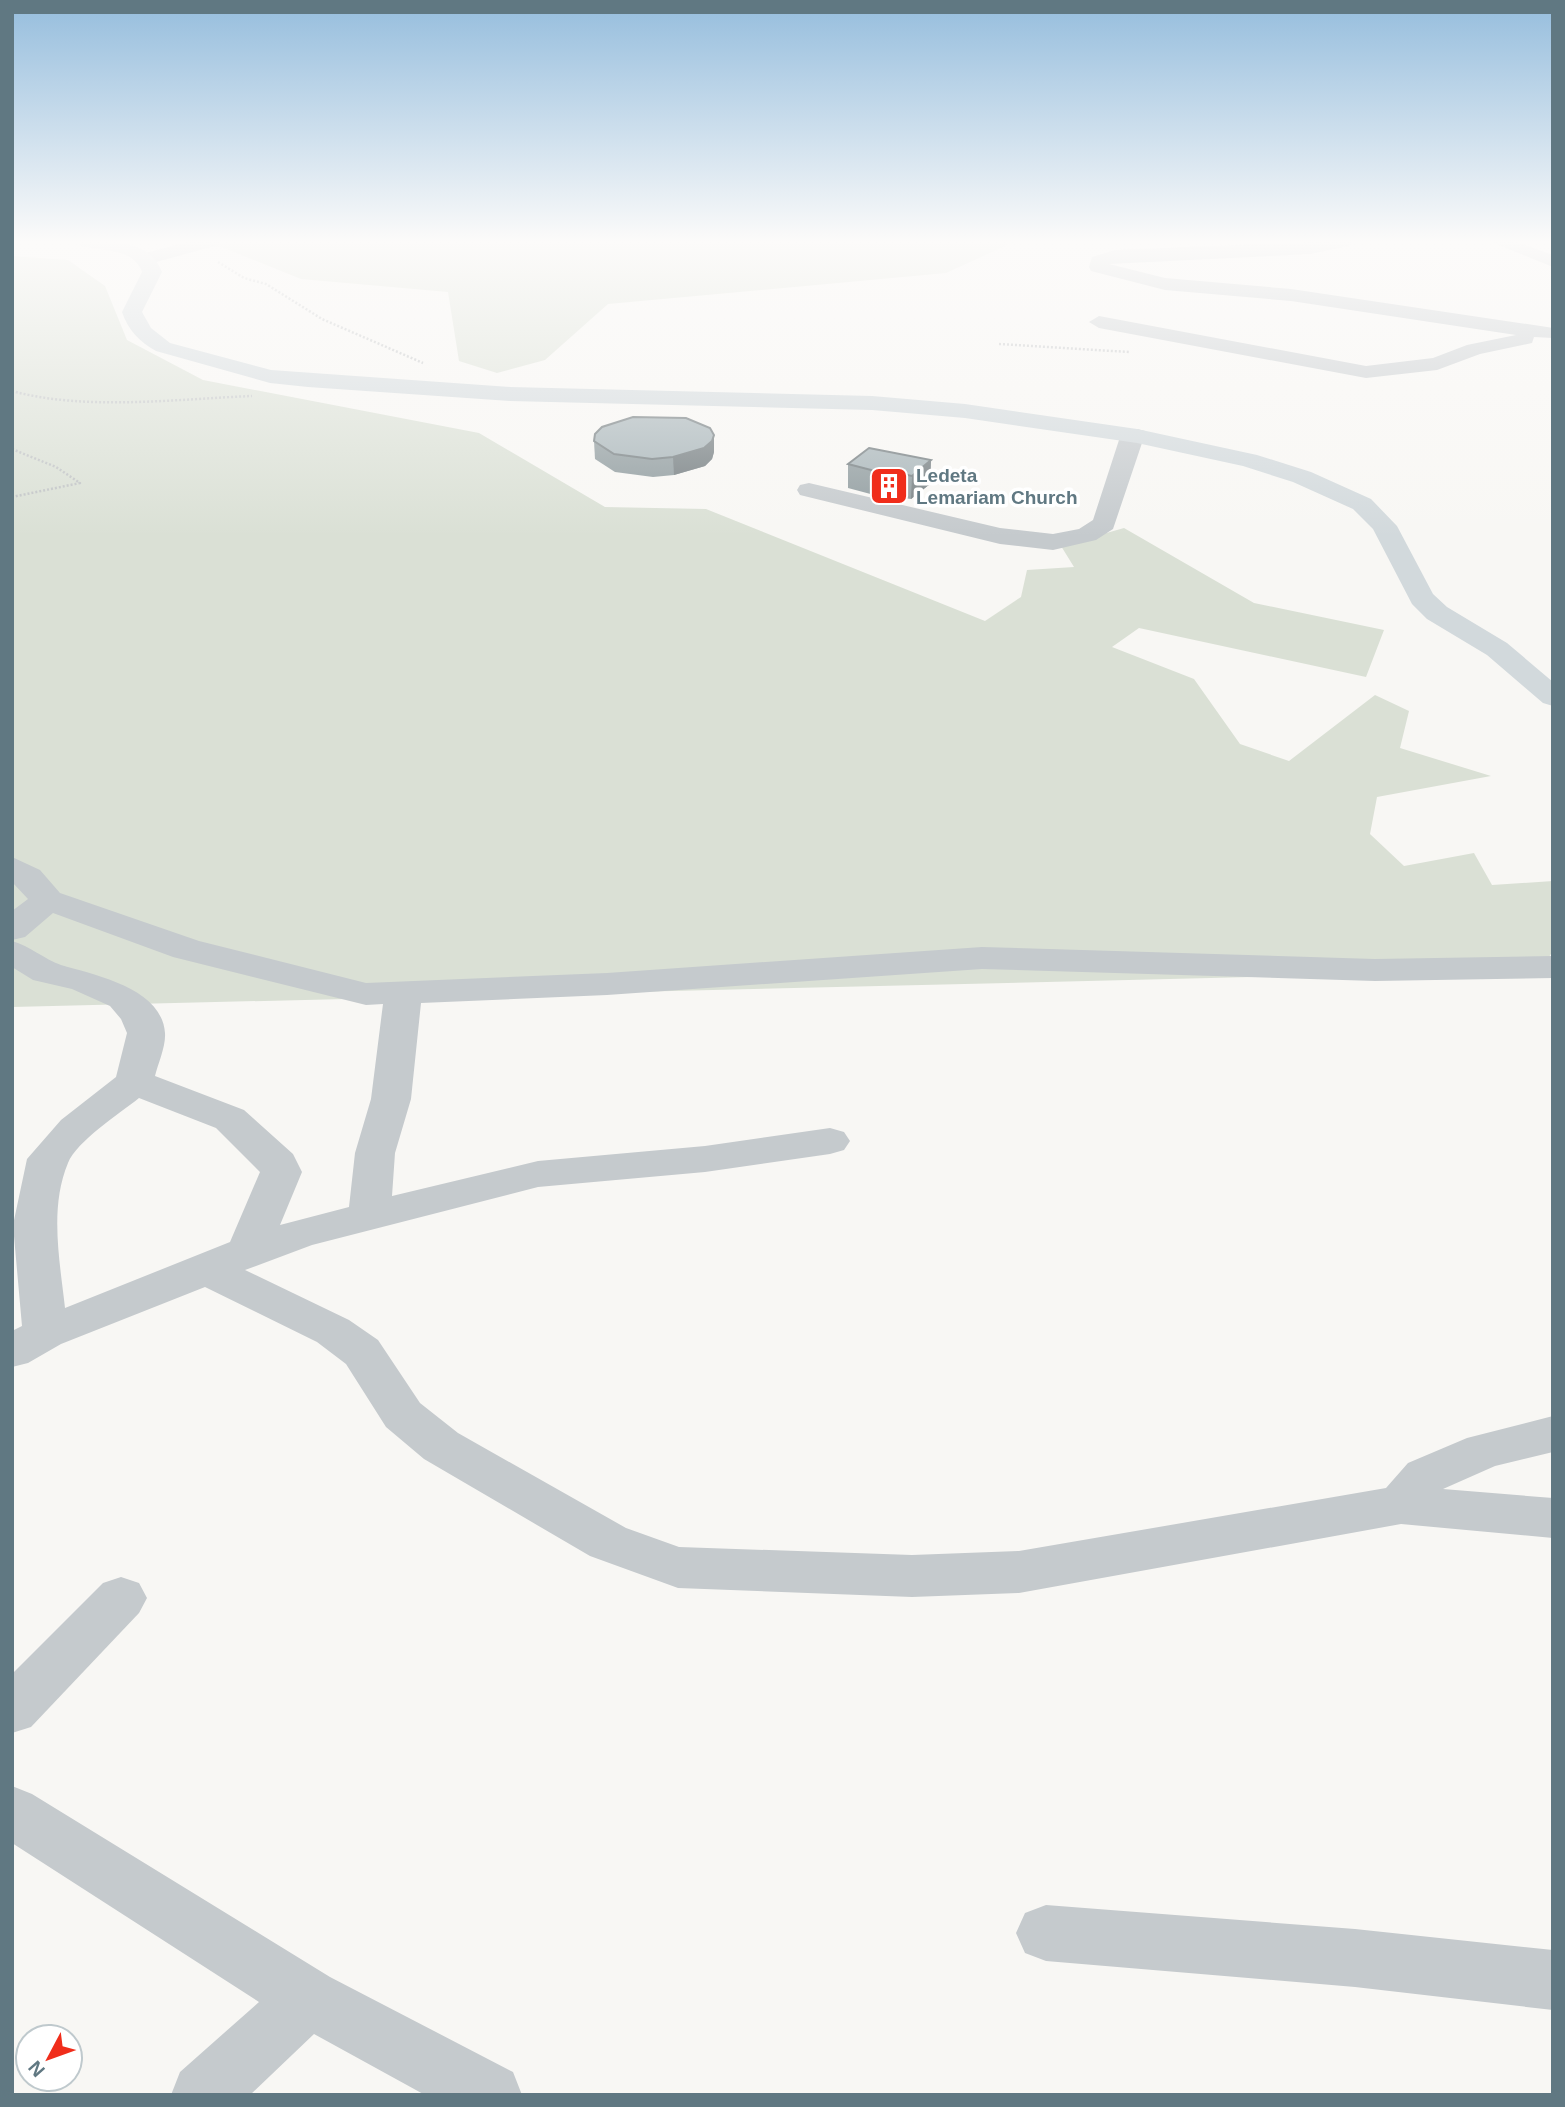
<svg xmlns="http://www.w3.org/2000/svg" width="1565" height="2107" viewBox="0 0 1565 2107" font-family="Arial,sans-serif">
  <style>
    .green { fill: #dae0d5 }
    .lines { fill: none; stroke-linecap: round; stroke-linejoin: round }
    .path { stroke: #c0c3c5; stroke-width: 2.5; stroke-dasharray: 2 2; stroke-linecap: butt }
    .minor { fill: #c5cacd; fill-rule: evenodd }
    .major { fill: #d2d9dc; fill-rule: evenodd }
    .wall { fill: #909c9f }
    .shaded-wall { fill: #767f82 }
    .building { fill: #a8b5b9; stroke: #767f82; stroke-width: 2 }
    .labels { text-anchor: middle; stroke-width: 7; stroke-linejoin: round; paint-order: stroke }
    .far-poi-label { font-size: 19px; font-weight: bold; fill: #607882; stroke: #fff; text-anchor: start }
  </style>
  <rect width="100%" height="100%" fill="#f8f7f4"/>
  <g class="green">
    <polygon points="190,242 1014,242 946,273 608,304 545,360 497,373 459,361 448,292 301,279 224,248"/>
    <polygon points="12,256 68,260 105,286 127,340 203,380 479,433 605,507 706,509 985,621 1021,597 1027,570 1074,567 1061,546 1124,528 1254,603 1384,630 1366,677 1139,628 1112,647 1194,679 1240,744 1289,761 1375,695 1409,711 1400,748 1491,776 1377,797 1370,834 1404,866 1474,853 1492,885 1553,881 1553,951 1540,970 12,1007"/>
  </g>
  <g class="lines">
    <g class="path">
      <polyline points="218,262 244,278 266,284 322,319 423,363"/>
      <polyline points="999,344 1129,352"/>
      <path d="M12,391C85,411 177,399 252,396"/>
      <polyline points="12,449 56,467 80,483 12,497"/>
    </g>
    <g class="minor">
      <polygon points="187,242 218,242 215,246 145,265 136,259 138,255"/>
      <polygon points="1311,242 1352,242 1349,246 1310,254 1109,264 1165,278 1291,289 1547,327 1553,328 1553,338 1534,337 1532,343 1480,354 1437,370 1366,378 1099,328 1089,322 1099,316 1366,366 1433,358 1467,345 1516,335 1291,301 1165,290 1091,271 1089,267 1092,257 1115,250"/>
      <polygon points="1491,242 1518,242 1553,255 1553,267"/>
      <polygon points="1137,429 1145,431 1149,436 1142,443 1113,529 1096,540 1053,550 1000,544 800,495 797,490 800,485 809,483 1000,528 1053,534 1079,529 1093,520 1119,440 1129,431"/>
      <path d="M12,857L40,870L60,893L199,941L366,983L607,973L982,947L1375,959L1553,956V978L1375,981L982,969L607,995L421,1003L411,1099L395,1153L392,1196L538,1161L705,1146L830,1128L844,1132L850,1141L844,1150L830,1154L705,1172L538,1187L312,1245L245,1270L349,1320L378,1340L420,1403L458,1433L626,1528L679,1547L912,1555L1019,1551L1386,1488L1408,1463L1467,1438L1553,1416V1452L1495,1466L1443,1489L1553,1498V1538L1401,1524L1019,1593L912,1597L678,1588L590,1556L424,1459L386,1427L346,1364L317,1342L205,1287L61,1344L28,1363L12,1367V1331L22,1326L13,1225L27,1159L61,1120L116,1077L127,1033L121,1019L110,1006L72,989L33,980L12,967V941C30,946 44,959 61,965C95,975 162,988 165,1033C166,1046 158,1064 155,1076L244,1110L293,1154L302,1172L280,1225L349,1207L355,1153L371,1099L383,1004L366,1005L173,957L53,913L25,937L12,940V911L28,899L12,882ZM139,1098L216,1128L260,1172L230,1242L65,1308C60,1262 49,1208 68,1163C77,1141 119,1114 139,1098Z"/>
      <polygon points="121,1577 139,1583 147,1598 139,1613 31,1727 12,1733 12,1674 103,1583"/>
      <polygon points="12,1786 32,1794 330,1977 513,2072 522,2095 425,2095 314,2034 250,2095 171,2095 180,2072 259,2002 12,1843"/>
      <polygon points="1046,1905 1355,1929 1553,1950 1553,2010 1355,1987 1046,1961 1025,1953 1016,1933 1025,1913"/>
    </g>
    <path class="major" d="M78,242C109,242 148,237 162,272L142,312L151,328L170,343L271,370L510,387L872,396L965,404L1137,429L1257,455L1311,472L1371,499L1397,526L1433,594L1447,607L1507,643L1553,682V706L1543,703L1487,655L1427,619L1412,604L1373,529L1353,509L1293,482L1243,466L1137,443L965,418L872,410L510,401L308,387L270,383L156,351C140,342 128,330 122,312L142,272C134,248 101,251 81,246Z"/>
  </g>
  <g class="wall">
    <polygon points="594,441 714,452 712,459 705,466 674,475 653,477 615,472 595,459"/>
    <polygon points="931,460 930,484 911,499 897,497 893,500 848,488 848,464"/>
  </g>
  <g class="shaded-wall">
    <polygon points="714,435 714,452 712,459 705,466 674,475 673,457"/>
    <polygon points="931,460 930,484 911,499 912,476"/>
    <polygon points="898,473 897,497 893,500 894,476"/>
  </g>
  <g class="building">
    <polygon points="633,417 686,418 710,428 714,435 712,441 704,448 673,457 652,459 614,454 594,441 595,434 602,427"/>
    <polygon points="869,448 931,460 912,476 898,473 894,476 848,464"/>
  </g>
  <linearGradient id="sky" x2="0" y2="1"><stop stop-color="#95bddd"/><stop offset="0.45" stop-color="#fcfbfa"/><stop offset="1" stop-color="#fcfbfa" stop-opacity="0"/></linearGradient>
  <rect width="1565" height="537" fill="url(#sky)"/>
  <defs>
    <g id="building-square" transform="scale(2.0125)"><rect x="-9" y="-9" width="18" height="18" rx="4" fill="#f02d1b" stroke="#fff"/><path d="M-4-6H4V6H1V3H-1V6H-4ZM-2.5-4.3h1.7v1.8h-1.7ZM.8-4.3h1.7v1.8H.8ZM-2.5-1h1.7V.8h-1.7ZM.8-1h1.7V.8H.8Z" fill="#fff"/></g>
  </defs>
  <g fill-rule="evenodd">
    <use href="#building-square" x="889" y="486"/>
  </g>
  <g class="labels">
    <g class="far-poi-label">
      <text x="916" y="482">Ledeta<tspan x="916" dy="22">Lemariam Church</tspan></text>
    </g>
  </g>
  <rect width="1565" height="2107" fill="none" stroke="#607882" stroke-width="28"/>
  <g transform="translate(49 2058) rotate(229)"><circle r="33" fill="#ffffff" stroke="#bfc9cd" stroke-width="2"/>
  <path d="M0-5L12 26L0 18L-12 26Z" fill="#f02d1b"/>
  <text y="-10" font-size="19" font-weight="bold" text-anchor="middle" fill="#607882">N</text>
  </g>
</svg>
